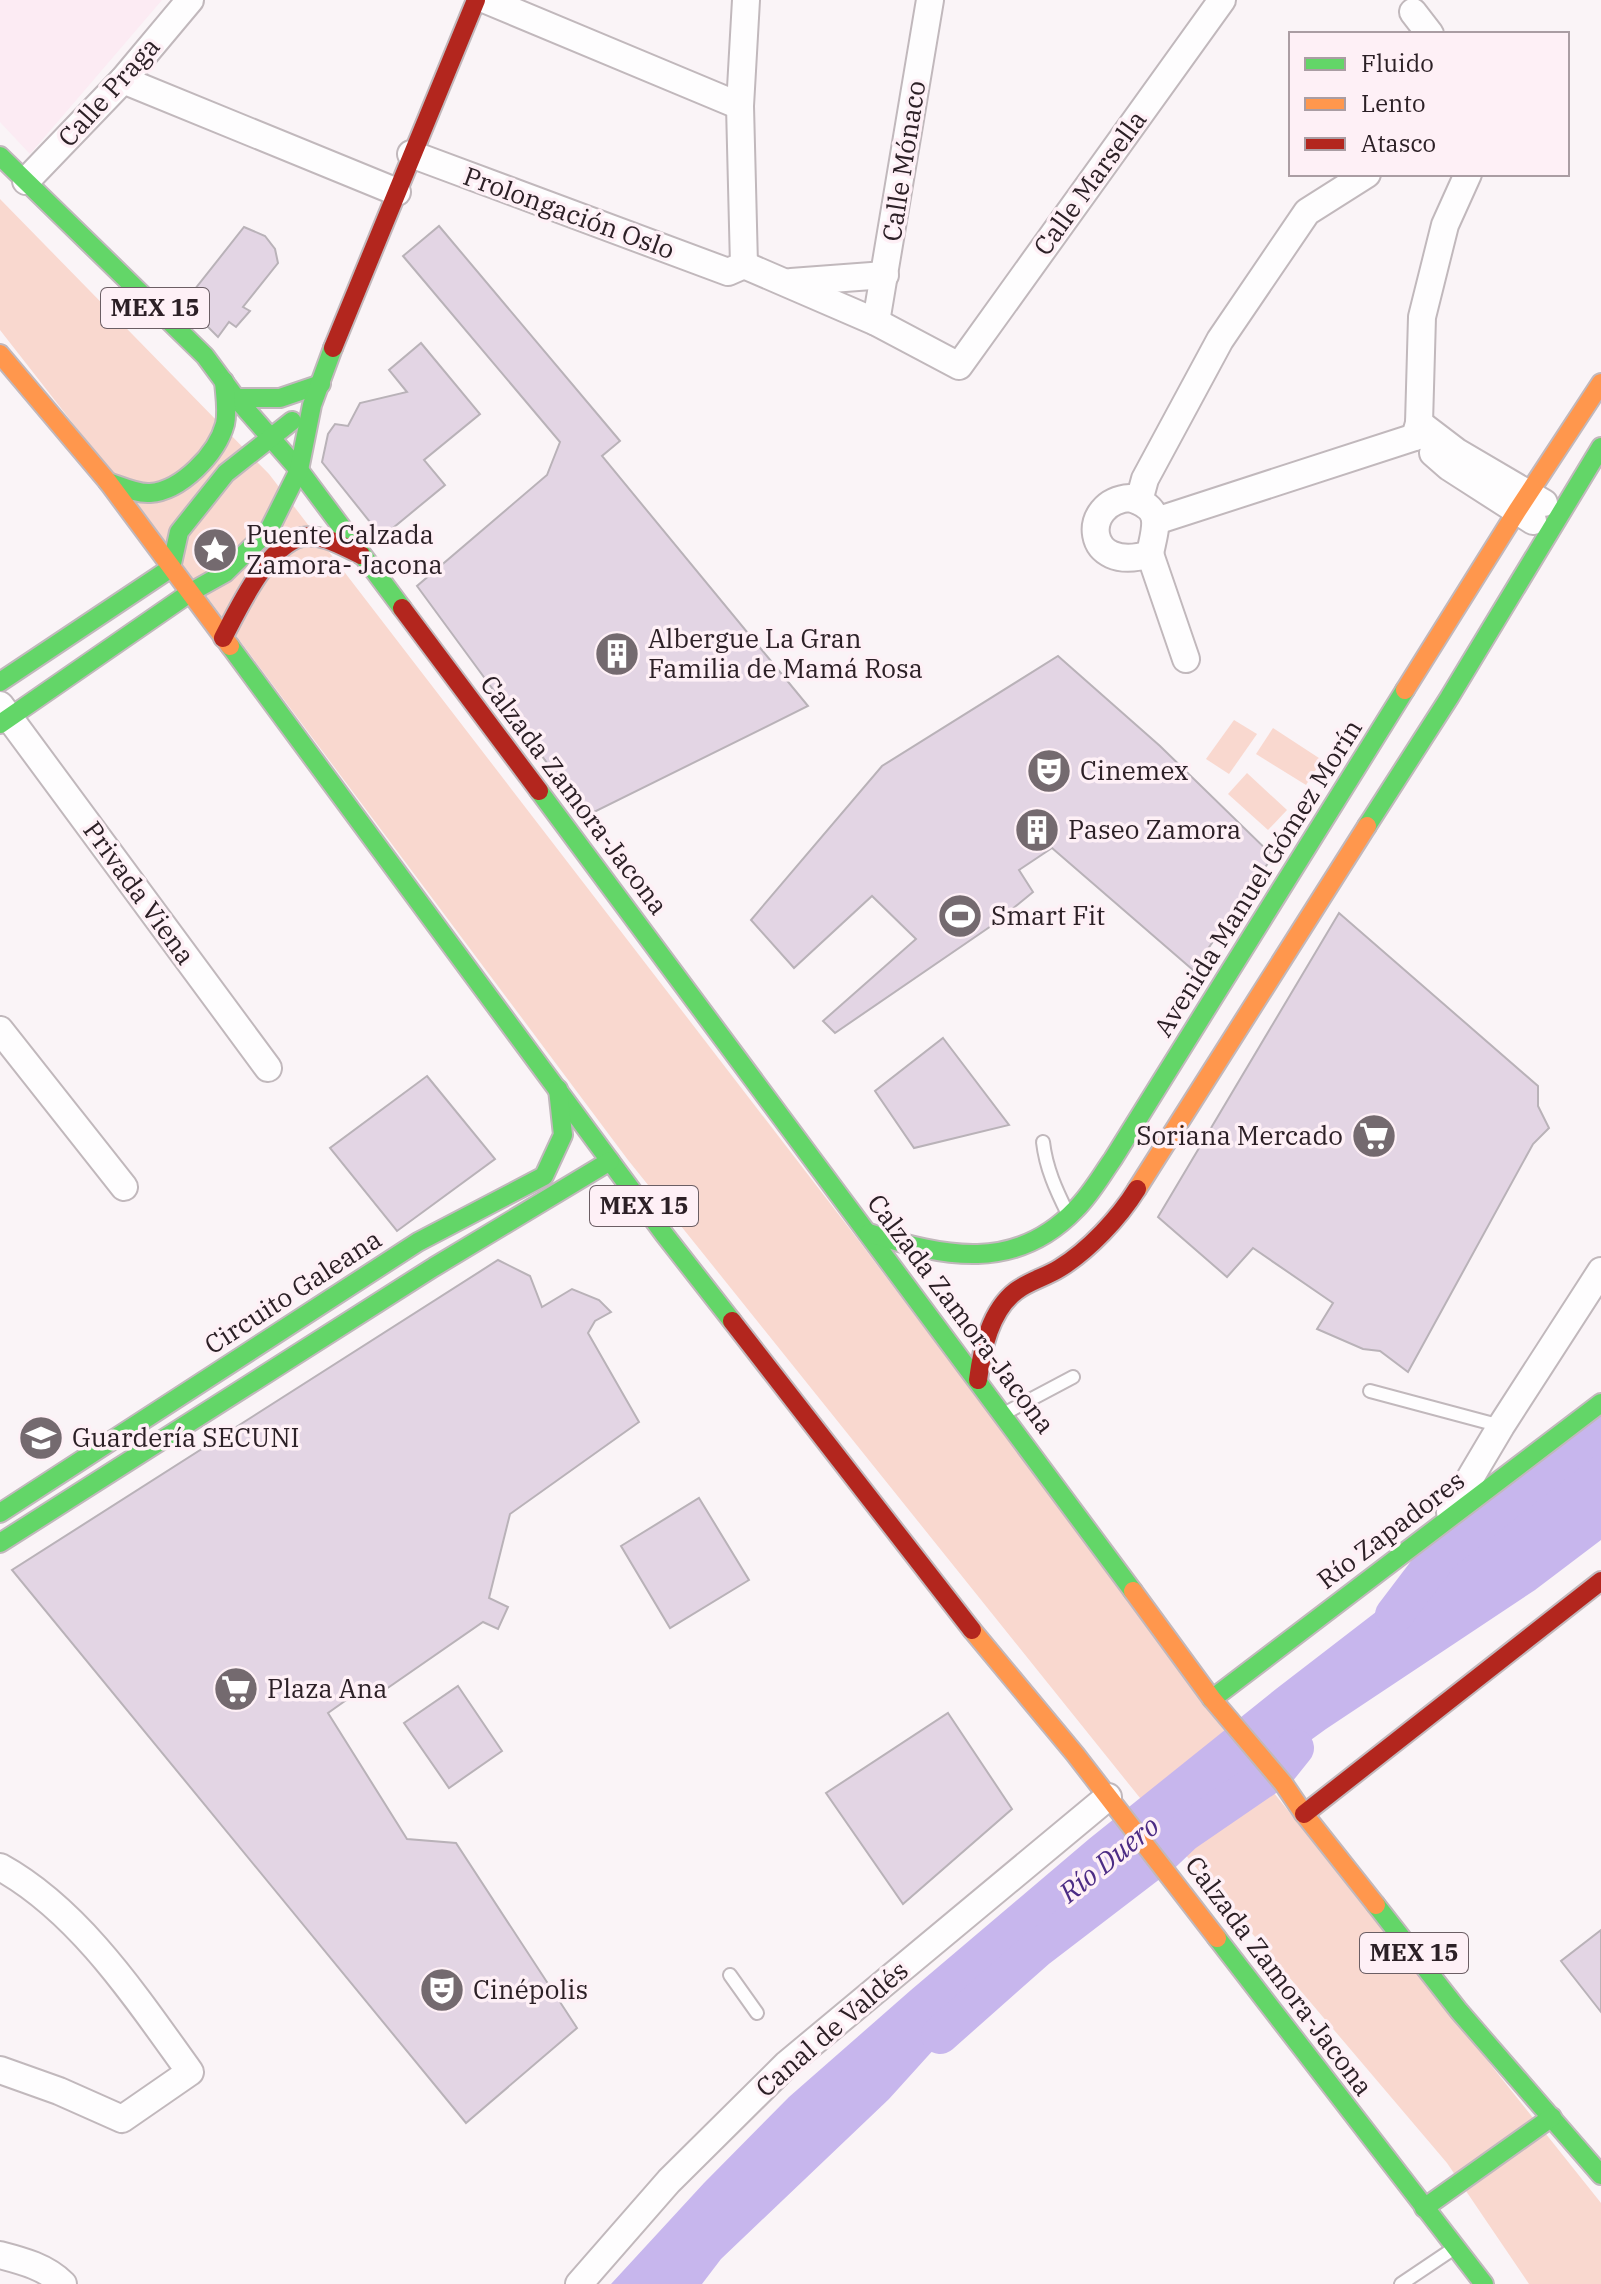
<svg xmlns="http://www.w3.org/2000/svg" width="1601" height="2284" viewBox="0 0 1601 2284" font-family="'IBM Plex Serif',serif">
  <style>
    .built { fill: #fcebf3 }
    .green { fill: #f9d8cf }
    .water { fill: #c7b6ed }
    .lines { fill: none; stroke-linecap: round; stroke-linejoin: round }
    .river { stroke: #c7b6ed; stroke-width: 38 }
    .building { fill: #e3d5e4; stroke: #b9b2b8; stroke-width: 2 }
    .lane-casing { stroke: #c1b8bc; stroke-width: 16 }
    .street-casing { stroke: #c1b8bc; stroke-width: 30 }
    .fast-casing { stroke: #c1b8bc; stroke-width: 22 }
    .slow-casing { stroke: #c1b8bc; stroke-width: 22 }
    .jam-casing { stroke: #c1b8bc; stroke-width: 22 }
    .lane { stroke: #fefdfe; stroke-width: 12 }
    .street { stroke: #fefdfe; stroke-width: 26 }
    .fast { stroke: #63d668; stroke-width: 18 }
    .slow { stroke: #ff974d; stroke-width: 18 }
    .jam { stroke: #b3261e; stroke-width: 18 }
    .labels { text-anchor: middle; stroke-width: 7; stroke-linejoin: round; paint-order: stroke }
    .shield { fill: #fef0f6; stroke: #6b5e64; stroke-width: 2 }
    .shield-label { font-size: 24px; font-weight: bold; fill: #2c2026 }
    .street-label { font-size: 26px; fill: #2c2026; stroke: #fef0f6 }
    .poi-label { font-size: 26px; fill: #2c2026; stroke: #fef0f6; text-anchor: start }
    .water-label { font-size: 28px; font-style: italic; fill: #4c2c85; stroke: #fef0f6 }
  </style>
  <rect width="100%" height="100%" fill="#faf4f7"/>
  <polygon class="built" points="0,0 162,0 30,154 0,122"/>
  <g class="green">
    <polygon points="0,199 269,474 856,1237 1274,1793 1601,2203 1601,2284 1529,2284 1447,2163 1193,1864 628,1160 178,558 0,330"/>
    <polygon points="1234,720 1257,734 1229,774 1206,759"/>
    <polygon points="1273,728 1322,760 1306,785 1256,754"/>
    <polygon points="1247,773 1287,810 1268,830 1228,794"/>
  </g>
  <polygon class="water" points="1601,1434 1601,1540 1535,1590 1326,1729 1127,1873 993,1984 889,2099 721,2259 702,2284 611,2284 704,2183 789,2097 911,1990 1089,1839 1276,1689 1511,1508"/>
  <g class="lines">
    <g class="river">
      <polyline points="1394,1615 1441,1553 1601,1427"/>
      <polyline points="940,2035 1036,1950 1164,1852 1184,1833 1279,1768 1295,1748"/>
    </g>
  </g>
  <g class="building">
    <polygon points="439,226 620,441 602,456 808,706 586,816 417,586 547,475 560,442 403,256"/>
    <polygon points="244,227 265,236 275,249 278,263 243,307 250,311 236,327 229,322 218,337 184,303"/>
    <polygon points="421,343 480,414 424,460 445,485 382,537 322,462 328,434 335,424 348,426 360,403 407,392 389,370"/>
    <polygon points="1058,656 1160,746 1273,856 1193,970 1052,848 1019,870 1033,892 994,924 835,1033 823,1021 916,939 872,896 794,968 751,920 882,766"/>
    <polygon points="1339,913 1538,1086 1538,1106 1549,1128 1533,1144 1408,1372 1380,1351 1363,1349 1317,1329 1333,1303 1253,1248 1227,1277 1158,1217"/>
    <polygon points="943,1038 1009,1125 914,1148 875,1091"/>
    <polygon points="427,1076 495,1159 397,1231 330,1148"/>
    <polygon points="498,1260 530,1276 542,1307 572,1289 599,1300 611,1312 595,1321 588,1333 639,1422 510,1514 489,1598 508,1607 498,1629 483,1622 379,1694 369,1684 328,1713 407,1839 456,1843 577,2028 466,2123 12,1570"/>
    <polygon points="699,1498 749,1580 670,1628 621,1546"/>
    <polygon points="458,1686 502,1751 449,1788 404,1723"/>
    <polygon points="948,1713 1012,1809 903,1904 826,1793"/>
    <polygon points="1601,1930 1601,2012 1561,1961"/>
  </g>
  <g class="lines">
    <g class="lane-casing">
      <g id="lane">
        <path d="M1043,1142C1046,1168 1056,1190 1068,1214"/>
        <polyline points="1370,1391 1501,1426"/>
        <polyline points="1009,1411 1073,1377"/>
        <polyline points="730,1975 757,2013"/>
        <polyline points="1401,2284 1453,2249"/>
      </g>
    </g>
    <g class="street-casing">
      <g id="street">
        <polyline points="486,0 740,106"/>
        <polyline points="1413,12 1430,34"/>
        <polyline points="123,80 397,192"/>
        <polyline points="411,154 728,272 744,265 740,106 746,0"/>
        <polyline points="26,181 123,80 190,0"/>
        <polyline points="744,265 876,322 959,366 1222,0"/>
        <polyline points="791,282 885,275"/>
        <polyline points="876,322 930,0"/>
        <polyline points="1419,423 1457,452 1544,503"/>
        <polyline points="1415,437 1419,423 1422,317 1445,225 1468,174"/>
        <polyline points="1433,453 1449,467 1533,521"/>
        <path d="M1130,498C1165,509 1155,527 1150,554C1083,575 1080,501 1130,498Z"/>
        <polyline points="1139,501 1145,479 1220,340 1307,212 1367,174"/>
        <polyline points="1156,521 1415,437"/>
        <polyline points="1150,554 1186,659"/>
        <polyline points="0,705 268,1068"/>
        <polyline points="0,1030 124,1187"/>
        <polyline points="1450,1512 1501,1426 1601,1271"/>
        <path d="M0,1867C80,1911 138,2000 190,2072L122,2119L59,2091L0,2070"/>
        <path d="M0,2255C23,2261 46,2267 63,2284"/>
        <polyline points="579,2284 669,2181 787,2064 1108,1797"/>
      </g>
    </g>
    <g class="fast-casing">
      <g id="fast">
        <polyline points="0,156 205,356 236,398 299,470 402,608"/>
        <polyline points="236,398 280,398 321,384"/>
        <path d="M108,482C121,486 136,494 150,493C181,491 217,454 225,424C228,411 225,395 224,381"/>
        <polyline points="230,646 664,1234 732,1321"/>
        <polyline points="0,682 171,568 179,532 226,473 292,421"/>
        <polyline points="0,724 191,592 225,573 269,530 299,470 312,405 333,348"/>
        <polyline points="539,791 1133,1591"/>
        <polyline points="1367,826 1449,698 1601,447"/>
        <path d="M869,1233C944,1257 1015,1273 1076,1209C1091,1194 1101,1176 1113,1159L1405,690"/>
        <polyline points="0,1513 418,1242 544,1176 563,1135 558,1089"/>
        <polyline points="0,1543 434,1267 610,1161"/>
        <polyline points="1212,1699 1601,1403"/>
        <polyline points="1376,1905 1459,2011 1601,2175"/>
        <polyline points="1217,1938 1484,2284"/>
        <polyline points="1424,2208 1552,2117"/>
      </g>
    </g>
    <g class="slow-casing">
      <g id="slow">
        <polyline points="0,354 108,482 230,646"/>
        <polyline points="1405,690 1517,511 1601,383"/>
        <polyline points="1137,1189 1367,826"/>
        <polyline points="1133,1591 1212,1699 1283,1783 1304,1814 1376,1905"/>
        <polyline points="972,1630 1075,1754 1217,1938"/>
      </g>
    </g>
    <g class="jam-casing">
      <g id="jam">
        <polyline points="333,348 476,0"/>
        <polyline points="402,608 539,791"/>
        <path d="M223,638C238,609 268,545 302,537C322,533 344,547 361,555"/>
        <polyline points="732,1321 972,1630"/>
        <path d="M978,1380C982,1349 990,1311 1016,1291C1029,1281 1046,1277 1060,1268C1089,1250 1119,1218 1137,1189"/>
        <polyline points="1304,1814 1601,1581"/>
      </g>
    </g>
    <use href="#lane" class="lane"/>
    <use href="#street" class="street"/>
    <use href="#fast" class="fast"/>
    <use href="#slow" class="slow"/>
    <use href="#jam" class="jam"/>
  </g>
  <defs>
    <g id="sight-disc" transform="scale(2.3)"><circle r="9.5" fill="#746a6f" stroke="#fef0f6"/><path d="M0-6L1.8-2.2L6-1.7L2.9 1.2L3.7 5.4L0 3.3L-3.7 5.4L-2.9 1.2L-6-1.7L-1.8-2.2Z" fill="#fff"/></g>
    <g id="building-disc" transform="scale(2.3)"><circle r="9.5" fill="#746a6f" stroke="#fef0f6"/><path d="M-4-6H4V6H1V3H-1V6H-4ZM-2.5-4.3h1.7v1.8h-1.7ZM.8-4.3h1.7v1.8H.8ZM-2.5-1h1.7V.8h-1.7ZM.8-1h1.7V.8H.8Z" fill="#fff"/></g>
    <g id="theatre-disc" transform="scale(2.3)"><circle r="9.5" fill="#746a6f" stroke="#fef0f6"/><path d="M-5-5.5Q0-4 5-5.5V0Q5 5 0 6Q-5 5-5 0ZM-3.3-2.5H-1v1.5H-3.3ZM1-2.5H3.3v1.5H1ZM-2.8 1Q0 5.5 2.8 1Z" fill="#fff"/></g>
    <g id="stadium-disc" transform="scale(2.3)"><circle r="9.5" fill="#746a6f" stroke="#fef0f6"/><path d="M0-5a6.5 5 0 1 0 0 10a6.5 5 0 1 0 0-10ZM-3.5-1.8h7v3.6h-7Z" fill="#fff"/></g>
    <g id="supermarket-disc" transform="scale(2.3)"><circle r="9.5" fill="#746a6f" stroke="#fef0f6"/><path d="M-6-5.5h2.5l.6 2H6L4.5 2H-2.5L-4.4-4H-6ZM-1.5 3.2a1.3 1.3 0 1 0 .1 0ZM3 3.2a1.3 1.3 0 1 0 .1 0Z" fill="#fff"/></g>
    <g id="school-disc" transform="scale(2.3)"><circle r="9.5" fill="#746a6f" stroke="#fef0f6"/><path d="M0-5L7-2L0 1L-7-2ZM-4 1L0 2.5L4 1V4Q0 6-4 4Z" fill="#fff"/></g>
  </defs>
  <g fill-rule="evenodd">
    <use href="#sight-disc" x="215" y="550"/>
    <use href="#building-disc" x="617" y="654"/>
    <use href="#theatre-disc" x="1049" y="771"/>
    <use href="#building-disc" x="1037" y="830"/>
    <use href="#stadium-disc" x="960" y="916"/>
    <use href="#supermarket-disc" x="1374" y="1136"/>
    <use href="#school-disc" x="41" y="1438"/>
    <use href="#supermarket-disc" x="236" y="1689"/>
    <use href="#theatre-disc" x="442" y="1990"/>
  </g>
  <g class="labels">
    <g class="shield">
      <rect x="101" y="288" width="108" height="40" rx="6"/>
      <rect x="590" y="1186" width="108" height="40" rx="6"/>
      <rect x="1360" y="1933" width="108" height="40" rx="6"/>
    </g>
    <g class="shield-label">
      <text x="155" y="316">MEX 15</text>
      <text x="644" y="1214">MEX 15</text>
      <text x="1414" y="1961">MEX 15</text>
    </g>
    <g class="street-label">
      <text transform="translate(109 92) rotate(-48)" y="9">Calle Praga</text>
      <text transform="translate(904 161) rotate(-81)" y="9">Calle Mónaco</text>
      <text transform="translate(1090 183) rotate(-54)" y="9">Calle Marsella</text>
      <text transform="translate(569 213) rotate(20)" y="9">Prolongación Oslo</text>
      <text transform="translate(574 795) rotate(53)" y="9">Calzada Zamora-Jacona</text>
      <text transform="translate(1258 878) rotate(-58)" y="9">Avenida Manuel Gómez Morín</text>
      <text transform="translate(139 893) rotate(54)" y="9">Privada Viena</text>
      <text transform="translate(293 1292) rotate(-33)" y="9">Circuito Galeana</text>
      <text transform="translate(961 1314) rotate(53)" y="9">Calzada Zamora-Jacona</text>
      <text transform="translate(1391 1530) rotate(-37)" y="9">Río Zapadores</text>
      <text transform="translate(1279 1976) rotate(53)" y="9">Calzada Zamora-Jacona</text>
      <text transform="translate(832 2029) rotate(-41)" y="9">Canal de Valdés</text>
    </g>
    <g class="poi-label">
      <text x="246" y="544">Puente Calzada<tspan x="246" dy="30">Zamora- Jacona</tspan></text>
      <text x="648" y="648">Albergue La Gran<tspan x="648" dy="30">Familia de Mamá Rosa</tspan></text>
      <text x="1080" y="780">Cinemex</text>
      <text x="1068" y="839">Paseo Zamora</text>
      <text x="991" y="925">Smart Fit</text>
      <text x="1343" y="1145" text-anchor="end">Soriana Mercado</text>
      <text x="72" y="1447">Guardería SECUNI</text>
      <text x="267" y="1698">Plaza Ana</text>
      <text x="473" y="1999">Cinépolis</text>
    </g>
    <g class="water-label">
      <text transform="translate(1109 1859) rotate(-39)" y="10">Río Duero</text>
    </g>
  </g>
  <rect x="1289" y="32" width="280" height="144" fill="#fef0f6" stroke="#aa9da3" stroke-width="2"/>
  <rect x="1305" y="58" width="40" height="12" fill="#63d668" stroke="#aa9da3" stroke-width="2"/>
  <text x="1361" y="72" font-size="24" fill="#2c2026">Fluido</text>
  <rect x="1305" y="98" width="40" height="12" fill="#ff974d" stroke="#aa9da3" stroke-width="2"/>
  <text x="1361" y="112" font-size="24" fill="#2c2026">Lento</text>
  <rect x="1305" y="138" width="40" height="12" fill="#b3261e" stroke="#aa9da3" stroke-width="2"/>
  <text x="1361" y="152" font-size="24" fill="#2c2026">Atasco</text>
</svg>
